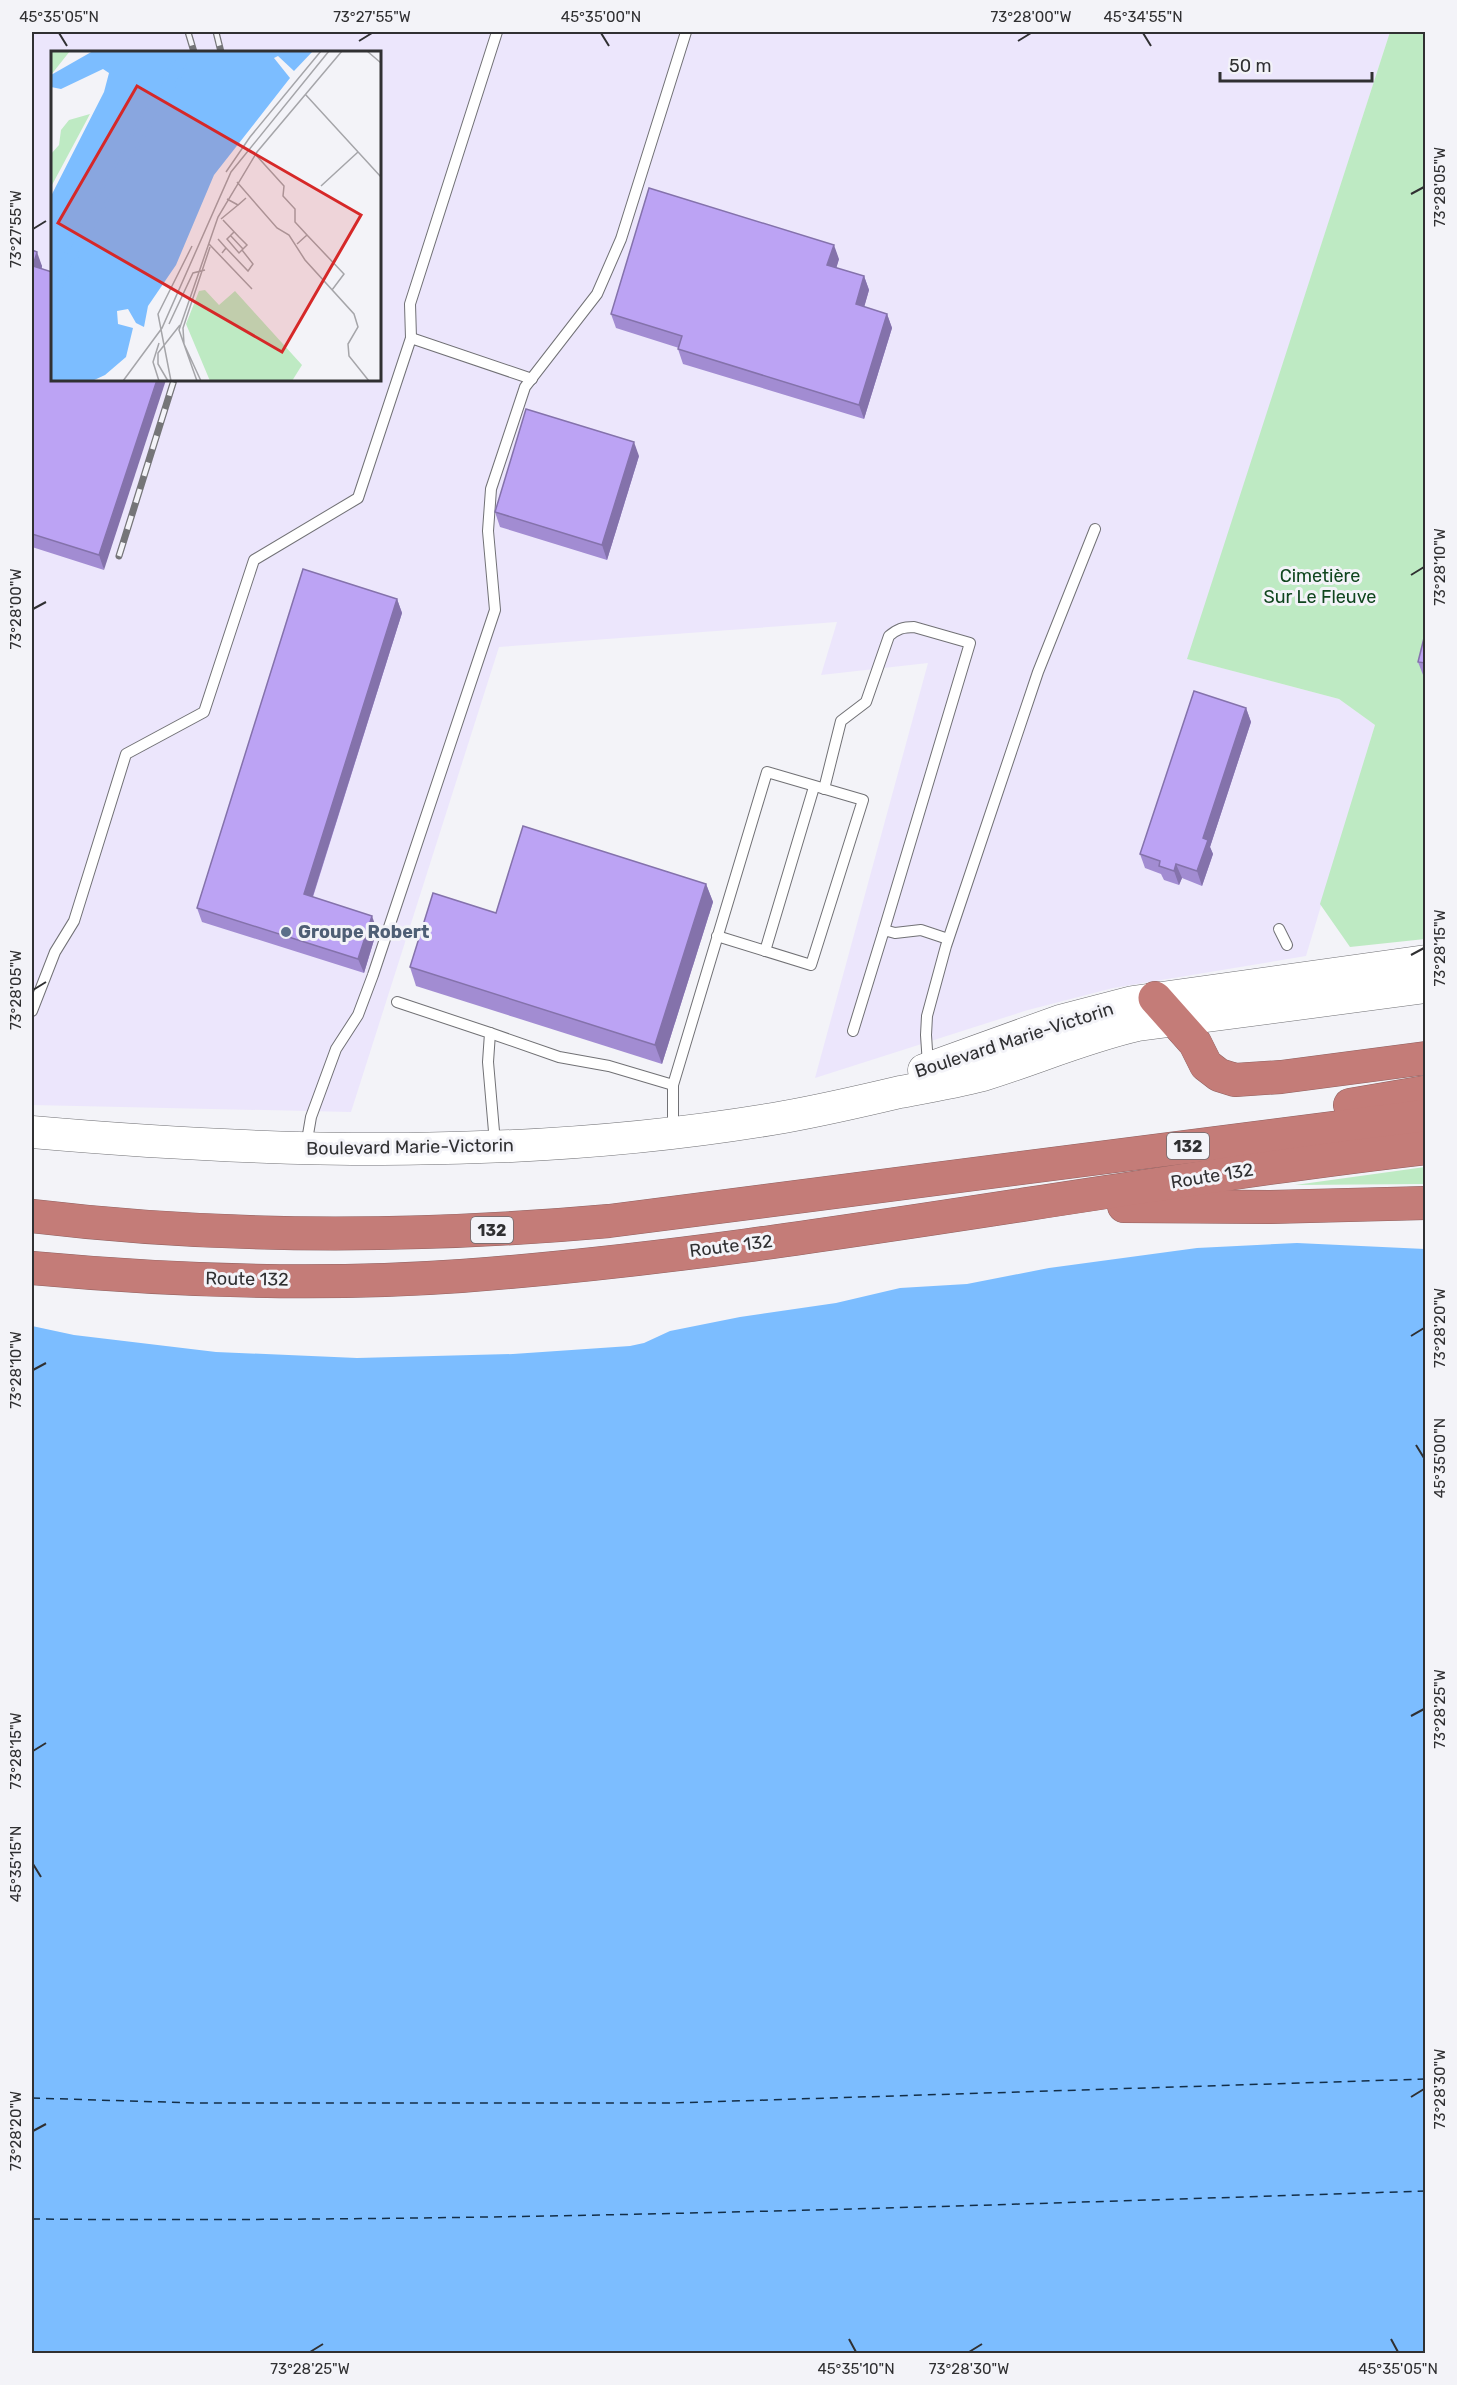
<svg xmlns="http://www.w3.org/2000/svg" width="1457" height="2385" viewBox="0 0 1457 2385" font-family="Rubik,sans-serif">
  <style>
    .industrial { fill: #ece6fc; fill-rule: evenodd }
    .green { fill: #beeac3 }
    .water { fill: #7cbdff }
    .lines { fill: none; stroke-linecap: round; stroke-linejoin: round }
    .ferry { stroke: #132e48; stroke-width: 1.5; stroke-dasharray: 8 6; stroke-linecap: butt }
    .lane-casing { stroke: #717175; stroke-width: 12 }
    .secondary-casing { stroke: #717175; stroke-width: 33 }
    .highway-casing { stroke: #906160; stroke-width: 34 }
    .lane { stroke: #fff; stroke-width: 10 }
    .secondary { stroke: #fff; stroke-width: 32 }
    .highway { stroke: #c47c78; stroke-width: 33 }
    .rail-casing { stroke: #757578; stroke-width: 7 }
    .rail { stroke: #f3f3f8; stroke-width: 4.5; stroke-dasharray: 14; stroke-linecap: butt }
    .wall { fill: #a28cd2 }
    .shaded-wall { fill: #8472ab }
    .building { fill: #bca3f4; stroke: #8472ab; stroke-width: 1.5 }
    .ticks { fill: none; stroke: #303032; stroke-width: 2 }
    .service-dot { fill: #5c6f8a; stroke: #f3f3f8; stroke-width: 2 }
    .labels { text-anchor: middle; stroke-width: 6; stroke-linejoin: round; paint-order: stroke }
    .shield { fill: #f3f3f8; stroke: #6a6a6d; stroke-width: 1.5 }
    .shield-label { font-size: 16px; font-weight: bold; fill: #303032 }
    .park-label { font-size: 18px; fill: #10461e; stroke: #f3f3f8 }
    .service-label { font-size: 18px; font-weight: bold; fill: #4e5e75; stroke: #f3f3f8; text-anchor: start }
    .street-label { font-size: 18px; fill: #303032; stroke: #f3f3f8 }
    .inset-river { fill: none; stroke: #7cbdff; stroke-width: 3 }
    .inset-road { fill: none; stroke: #a5a5a9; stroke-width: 1.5 }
    .view { fill: #d62828; fill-opacity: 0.15; stroke: #d62828; stroke-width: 3 }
    .inset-edge { fill: none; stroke: #303032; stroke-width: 3 }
    .neatline { fill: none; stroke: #303032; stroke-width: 2 }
    .ticks-label { font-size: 15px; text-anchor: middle; fill: #303032 }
  </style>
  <rect width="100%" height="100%" fill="#f3f3f8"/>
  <path class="industrial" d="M32,32H1390L1188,659L1339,699L1375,725L1306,956L1113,988L1028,1010L815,1078L928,663L821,675L837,622L499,647L351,1112L32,1105ZM52,52H380V380H52Z"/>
  <g class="green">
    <polygon points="1390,32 1425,32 1425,939 1350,947 1320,904 1375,725 1339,699 1187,659"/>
    <polygon points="1425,1167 1425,1184 1295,1185"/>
  </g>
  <polygon class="water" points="1297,1243 1425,1249 1425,2353 32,2353 32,1326 74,1335 216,1352 357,1358 513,1354 630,1346 644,1343 670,1331 740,1317 836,1303 900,1288 967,1284 1049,1268 1197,1248"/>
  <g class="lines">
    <g class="ferry">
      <polyline points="32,2098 196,2103 672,2103 1426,2079"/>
      <path d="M32,2219C496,2223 961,2206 1426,2191"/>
    </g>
    <g class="lane-casing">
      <g id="lane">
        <polyline points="411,338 410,304 497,32"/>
        <path d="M824,789L841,721L866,702L889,636C897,629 903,627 914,627L970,643L884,930"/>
        <polyline points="1279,929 1287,945"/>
        <polyline points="765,951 814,787"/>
        <polyline points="397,1002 490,1033 488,1062 495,1143"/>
        <polyline points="32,1011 55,952 74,921 126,754 204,712 254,560 358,498 411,338 532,379"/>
        <polyline points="853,1031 884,930 895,933 921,930 948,939"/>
        <polyline points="490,1033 559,1057 609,1066 673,1085 673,1131"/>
        <polyline points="928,1065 926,1035 927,1016 946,946 1038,672 1095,529"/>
        <polyline points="673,1085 767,772 863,800 811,965 717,936"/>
        <polyline points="306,1146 311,1117 336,1049 358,1015 373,975 495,610 488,531 491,489 525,387 597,294 621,239 686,32"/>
      </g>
    </g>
    <g class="secondary-casing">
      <g id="secondary">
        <polyline points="924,1070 1060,1021 1133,1002 1426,961"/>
        <path d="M32,1132C282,1154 535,1160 784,1117C823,1110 862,1101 900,1092C927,1087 956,1082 983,1075C1035,1059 1085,1037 1138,1025L1426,987"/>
      </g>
    </g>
    <g class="highway-casing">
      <g id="highway">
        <polyline points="1155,998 1195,1043 1206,1065 1219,1075 1235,1080 1281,1077 1426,1058"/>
        <polyline points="1350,1105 1426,1092"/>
        <polyline points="1124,1206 1270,1207 1426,1203"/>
        <path d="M32,1216C224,1239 417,1238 609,1221L1426,1116"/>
        <path d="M32,1268C174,1281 319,1286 461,1276C785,1252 1103,1185 1426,1148"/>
      </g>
    </g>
    <use href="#lane" class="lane"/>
    <use href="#secondary" class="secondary"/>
    <use href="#highway" class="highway"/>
    <g class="rail-casing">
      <g id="rail">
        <polyline points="188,32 194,52"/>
        <polyline points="216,32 221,52"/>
        <polyline points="119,556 174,380"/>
      </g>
    </g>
    <use href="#rail" class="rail"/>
  </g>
  <g class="wall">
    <polygon points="32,250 42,266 42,269 104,570 32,547"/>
    <polygon points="839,259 836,268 864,276 869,290 864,307 887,314 892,328 864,419 683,364 678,349 679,348 616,328 611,314"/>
    <polygon points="639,456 607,560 500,527 495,512"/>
    <polygon points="397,599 402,613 313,897 377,930 364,973 202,922 197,908"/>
    <polygon points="1425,634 1425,680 1418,662"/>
    <polygon points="1246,708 1251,722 1210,847 1213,854 1202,886 1182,878 1179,885 1164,880 1161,874 1145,868 1140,854"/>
    <polygon points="706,884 713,902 662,1064 416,986 410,967 496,913"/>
  </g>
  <g class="shaded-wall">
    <polygon points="834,245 839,259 833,279 827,265"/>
    <polygon points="37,252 42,266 38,280 33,266"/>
    <polygon points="864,276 869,290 861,318 856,304"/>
    <polygon points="887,314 892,328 864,419 859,405"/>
    <polygon points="157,380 166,380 104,570 99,555"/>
    <polygon points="634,442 639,456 607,560 602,545"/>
    <polygon points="397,599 402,613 309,908 304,894"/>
    <polygon points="1246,708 1251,722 1210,847 1213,854 1202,886 1197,871 1203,838"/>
    <polygon points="1176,864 1182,878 1179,885 1174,871"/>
    <polygon points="706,884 713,902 662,1064 655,1045"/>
    <polygon points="372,916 377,930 364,973 358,959"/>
  </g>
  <g class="building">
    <polygon points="649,188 834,245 827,265 864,276 856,304 887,314 859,405 678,349 682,336 611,314"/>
    <polygon points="32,250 37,252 33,266 52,272 52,380 157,380 99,555 32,534"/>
    <polygon points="526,409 634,442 602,545 495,512"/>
    <polygon points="303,569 397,599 304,894 372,916 358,959 197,908"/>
    <polygon points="1425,634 1425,663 1418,662"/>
    <polygon points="1194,691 1246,708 1203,838 1208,840 1197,871 1176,864 1174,871 1159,866 1160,861 1140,854"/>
    <polygon points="523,826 706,884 655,1045 410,967 433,893 496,913"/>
  </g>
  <path class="ticks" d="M59,33L67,46M601,33L609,46M1143,33L1151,46M359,41L372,33M1018,41L1031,33M1411,194L1424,187M33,229L46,221M1411,575L1424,567M33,609L46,602M1411,955L1424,948M33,990L46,982M1411,1336L1424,1328M33,1370L46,1363M1416,1445L1424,1458M1411,1716L1424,1709M33,1751L46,1743M33,1864L41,1877M1411,2097L1424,2089M33,2131L46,2124M849,2339L856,2352M1391,2339L1398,2352M310,2352L323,2344M969,2352L982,2344"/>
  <circle class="service-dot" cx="286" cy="932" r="6"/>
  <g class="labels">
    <g class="shield">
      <rect x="1167" y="1133" width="42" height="26" rx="4.5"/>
      <rect x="471" y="1217" width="42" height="26" rx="4.5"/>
    </g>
    <g class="shield-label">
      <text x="1188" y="1152">132</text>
      <text x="492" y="1236">132</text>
    </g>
    <g class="park-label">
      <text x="1320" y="582">Cimetière<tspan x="1320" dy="21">Sur Le Fleuve</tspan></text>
    </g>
    <g class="service-label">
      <text x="298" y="938">Groupe Robert</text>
    </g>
    <g class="street-label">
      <text transform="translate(1014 1040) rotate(-18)" y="6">Boulevard Marie-Victorin</text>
      <text transform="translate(410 1147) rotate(-1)" y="6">Boulevard Marie-Victorin</text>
      <text transform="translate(1212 1176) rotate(-9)" y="6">Route 132</text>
      <text transform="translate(731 1246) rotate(-7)" y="6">Route 132</text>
      <text transform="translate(247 1279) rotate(1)" y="6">Route 132</text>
    </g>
  </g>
  <g transform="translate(51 51)">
    <rect width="330" height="330" fill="#f3f3f8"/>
    <path d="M0,0H19L0,24ZM39,63L1,134L0,140V103L8,94L10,79L18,69ZM154,239L168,254L184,240L251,314L241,330H159L135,273L148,240Z" fill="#beeac3"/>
    <path d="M42,0H262L243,20L227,5L223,7L239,27L163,124L125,214L97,255L93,276L85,272L77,258L66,260L67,273L82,277L75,306L54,324L41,330H0V145L53,41L58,22L52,18L10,38L0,36V24Z" fill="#7cbdff"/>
    <path class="inset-river" d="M0,229L128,0M0,255L76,113L145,0"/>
    <path class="inset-road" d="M316,0L330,12M254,43L330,126M204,103L233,135L232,145L244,158V171L256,184L246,193M175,121L199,86L270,0M186,131L226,177L238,184L254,209L303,263L307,276L297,293L298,305L318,330M270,135L307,101M176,148L187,154L195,147M170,168L187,154M172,169L188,186L196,194L188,202L176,188L183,181M179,184L192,198M256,184L293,223L281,239M167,188L175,197L171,202M158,193L201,238M175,197L197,220L202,213L191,199M118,273L142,222L154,219M72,330L111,277L180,121L278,0M108,330L102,311L108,292M117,330L107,313V302L129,274M120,330L107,263L141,195M146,330L128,279L167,166L206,101L291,0M150,330L133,293L132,277L159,196"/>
    <path class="view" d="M86,35L310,164L231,301L7,172Z"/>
    <rect width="330" height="330" class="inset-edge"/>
  </g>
  <rect width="1457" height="2385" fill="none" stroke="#f3f3f8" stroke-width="66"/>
  <path d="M1220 72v9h152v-9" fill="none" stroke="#303032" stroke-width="3"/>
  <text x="1229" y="72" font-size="18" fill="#303032" stroke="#f3f3f8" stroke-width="4.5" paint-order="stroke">50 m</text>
  <rect x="33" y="33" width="1391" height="2319" class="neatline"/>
  <g class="ticks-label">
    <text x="59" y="22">45°35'05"N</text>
    <text x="372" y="22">73°27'55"W</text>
    <text x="601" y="22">45°35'00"N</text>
    <text x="1031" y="22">73°28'00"W</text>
    <text x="1143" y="22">45°34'55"N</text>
    <text transform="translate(1440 187) rotate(-90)" y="5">73°28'05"W</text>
    <text transform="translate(16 229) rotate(-90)" y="5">73°27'55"W</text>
    <text transform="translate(1440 567) rotate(-90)" y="5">73°28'10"W</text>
    <text transform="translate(16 609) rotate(-90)" y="5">73°28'00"W</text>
    <text transform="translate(1440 948) rotate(-90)" y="5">73°28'15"W</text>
    <text transform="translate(16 990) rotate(-90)" y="5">73°28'05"W</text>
    <text transform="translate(1440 1328) rotate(-90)" y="5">73°28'20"W</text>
    <text transform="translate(16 1370) rotate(-90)" y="5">73°28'10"W</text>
    <text transform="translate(1440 1458) rotate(-90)" y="5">45°35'00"N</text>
    <text transform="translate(1440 1709) rotate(-90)" y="5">73°28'25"W</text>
    <text transform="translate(16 1751) rotate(-90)" y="5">73°28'15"W</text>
    <text transform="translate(16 1864) rotate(-90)" y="5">45°35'15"N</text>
    <text transform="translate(1440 2089) rotate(-90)" y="5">73°28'30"W</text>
    <text transform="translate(16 2131) rotate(-90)" y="5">73°28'20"W</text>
    <text x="310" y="2374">73°28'25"W</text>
    <text x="856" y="2374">45°35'10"N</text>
    <text x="969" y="2374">73°28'30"W</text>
    <text x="1398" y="2374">45°35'05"N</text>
  </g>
</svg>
